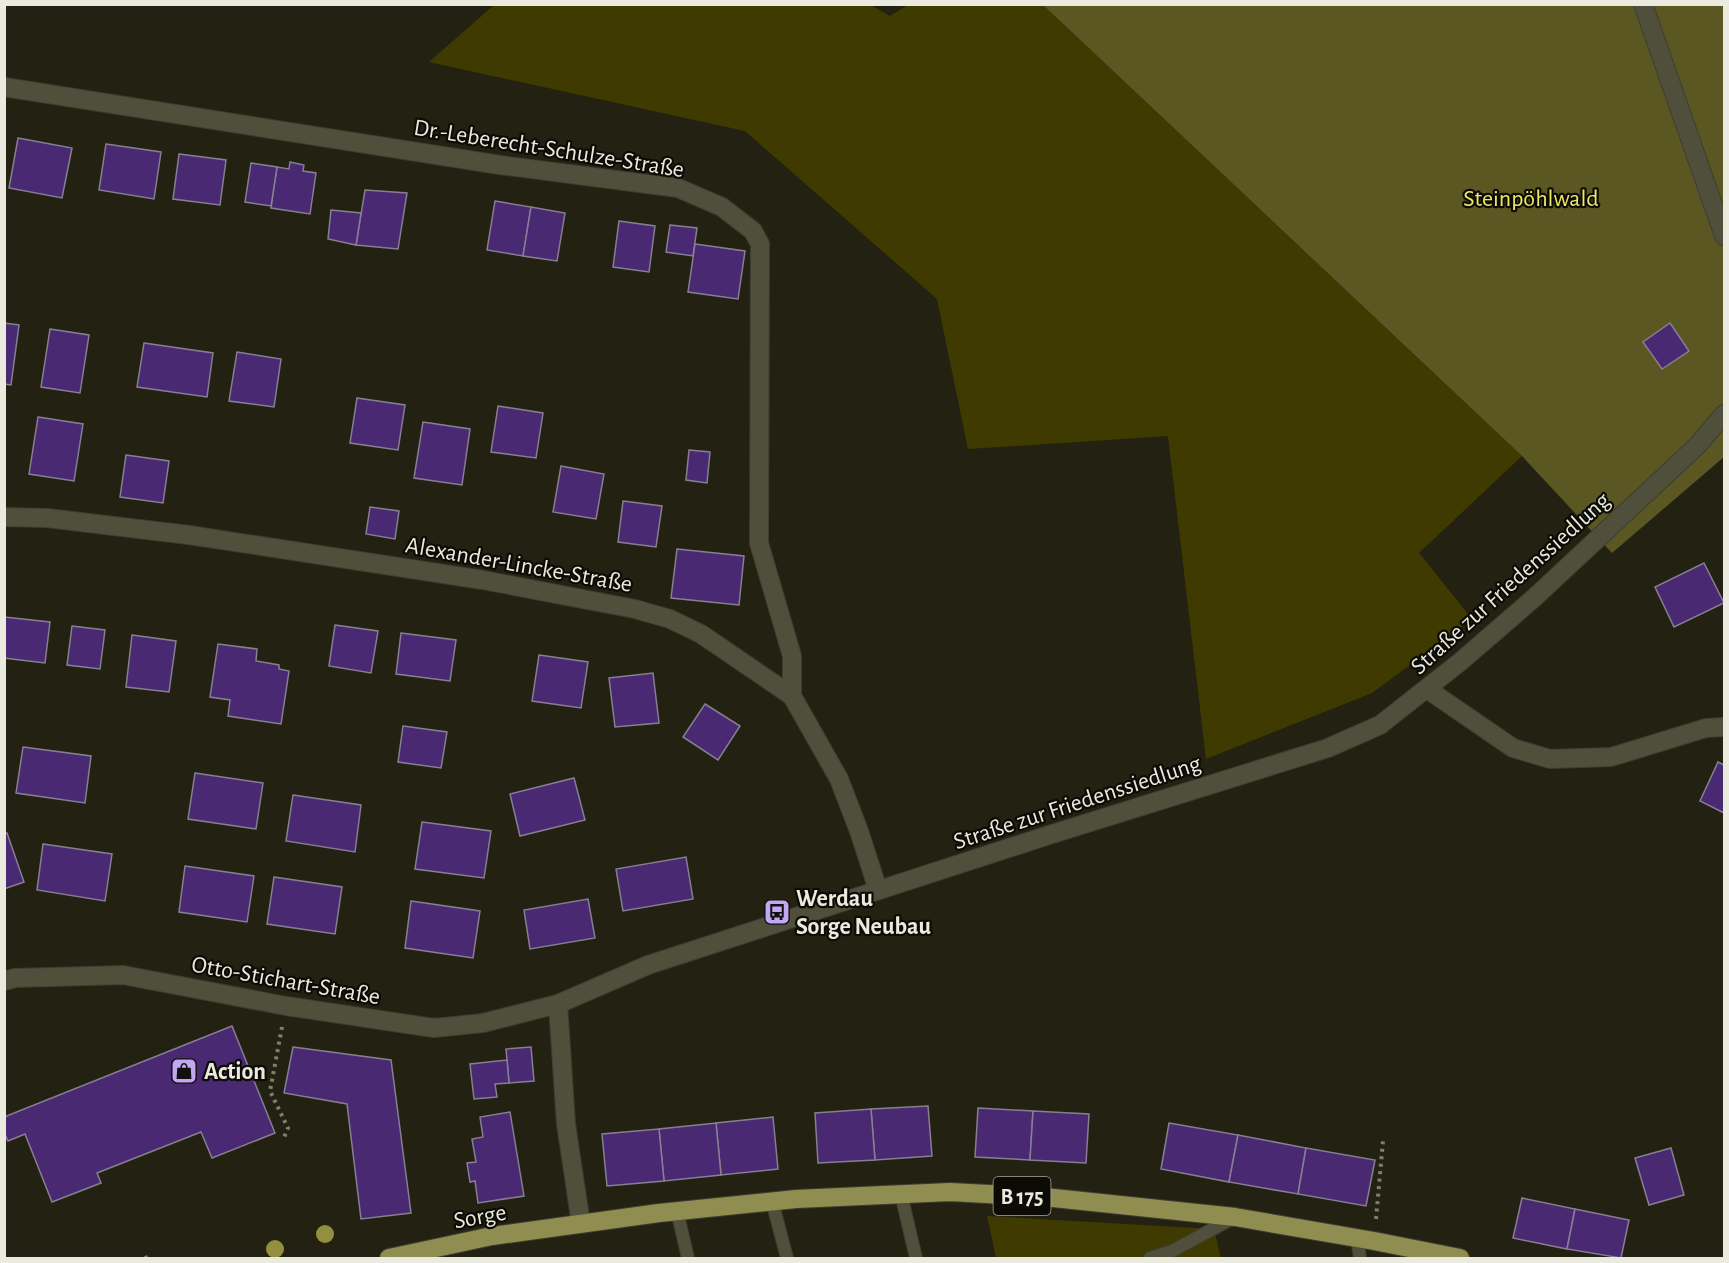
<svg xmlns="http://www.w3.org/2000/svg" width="1729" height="1263" viewBox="0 0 1729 1263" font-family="'Alegreya Sans',sans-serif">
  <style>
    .green { fill: #3f3b00 }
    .forest { fill: #5a5722 }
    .building { fill: #4a2973; stroke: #867f92; stroke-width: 1.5 }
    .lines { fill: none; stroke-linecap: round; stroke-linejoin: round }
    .lane-casing { stroke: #3e3d32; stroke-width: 14 }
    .street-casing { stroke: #3e3d32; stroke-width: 20 }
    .primary-casing { stroke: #3e3d32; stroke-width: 20 }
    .path { stroke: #7f7e71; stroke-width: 4; stroke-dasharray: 3 4.5; stroke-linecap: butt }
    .lane { stroke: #4f4f3c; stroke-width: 12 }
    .street { stroke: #4f4f3c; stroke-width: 18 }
    .primary { stroke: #908d50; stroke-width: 18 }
    .tree { fill: #948f3f }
    .labels { text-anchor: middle; stroke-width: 4.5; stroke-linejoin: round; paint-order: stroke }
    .shield { fill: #0c0b05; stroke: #a7a79e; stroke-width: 1.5 }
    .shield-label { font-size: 22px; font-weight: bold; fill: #eaeadf }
    .street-label { font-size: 24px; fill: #eaeadf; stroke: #0c0b05 }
    .park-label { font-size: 24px; fill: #f0e864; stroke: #0c0b05 }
    .poi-label { font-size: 24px; font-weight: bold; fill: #eaeadf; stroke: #0c0b05; text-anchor: start }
  </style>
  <rect width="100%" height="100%" fill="#232212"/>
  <g class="green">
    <polygon points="869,4 890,16 908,5 1043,5 1522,456 1419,553 1472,619 1372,693 1206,759 1168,436 968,449 937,299 745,131 429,62 494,5"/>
    <polygon points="987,1216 1214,1229 1221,1258 996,1258"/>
  </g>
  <polygon class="forest" points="1043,5 1724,5 1724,457 1612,553 1522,456"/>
  <g class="building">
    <polygon points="18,138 72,148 62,198 9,188"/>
    <polygon points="106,144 161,152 154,199 99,190"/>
    <polygon points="179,154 226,160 220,205 173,199"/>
    <polygon points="290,162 304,165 303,171 316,173 310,214 271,208 277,167 289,169"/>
    <polygon points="251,163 277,167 271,206 245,202"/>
    <polygon points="365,190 407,193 398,249 356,245"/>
    <polygon points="495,201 531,207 523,256 487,250"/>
    <polygon points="531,207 565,213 557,261 523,256"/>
    <polygon points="331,210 361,213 356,245 328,239"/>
    <polygon points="619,221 655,226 649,272 613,267"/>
    <polygon points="670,225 697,228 693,256 666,252"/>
    <polygon points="695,244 745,251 738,299 688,292"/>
    <polygon points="4,323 19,325 11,385 4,384"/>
    <polygon points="1670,323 1689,351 1662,369 1643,342"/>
    <polygon points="50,329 89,335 80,393 41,387"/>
    <polygon points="144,343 213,353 207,397 137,387"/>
    <polygon points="237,352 281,359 274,407 229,401"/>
    <polygon points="357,398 405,405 398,450 350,443"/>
    <polygon points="498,406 543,413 536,458 491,452"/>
    <polygon points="38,417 83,424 74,481 29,474"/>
    <polygon points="423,422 470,429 462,485 414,478"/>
    <polygon points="689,450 710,452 707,483 686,480"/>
    <polygon points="126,455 169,461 163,503 120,497"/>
    <polygon points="561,466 604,474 596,519 553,512"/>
    <polygon points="623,501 662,506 656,547 618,542"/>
    <polygon points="370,507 399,511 395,539 366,534"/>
    <polygon points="677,549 744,556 739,605 671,598"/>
    <polygon points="1704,563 1724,603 1674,627 1655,587"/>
    <polygon points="4,617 50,622 45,663 4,658"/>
    <polygon points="335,625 378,631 371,673 329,666"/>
    <polygon points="72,626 105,630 100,669 67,665"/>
    <polygon points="401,633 456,640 450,681 396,674"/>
    <polygon points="132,635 176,641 169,692 126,687"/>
    <polygon points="218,644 257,649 256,661 279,665 279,669 289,671 281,724 228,716 230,700 210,697"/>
    <polygon points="539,655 588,662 581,708 532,701"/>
    <polygon points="653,673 659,723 615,727 609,678"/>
    <polygon points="705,704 740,726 718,760 683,737"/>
    <polygon points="403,726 447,732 441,768 398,762"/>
    <polygon points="23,747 91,756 85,803 16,793"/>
    <polygon points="1718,762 1724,765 1724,813 1700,801"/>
    <polygon points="195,773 263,783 256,829 188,819"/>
    <polygon points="574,778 585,820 520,836 510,794"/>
    <polygon points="293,795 361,805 355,852 286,841"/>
    <polygon points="422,822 491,831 484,878 415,869"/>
    <polygon points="7,833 24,882 4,889 4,834"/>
    <polygon points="43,844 112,854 105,901 37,890"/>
    <polygon points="686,857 693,899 623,911 616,869"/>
    <polygon points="185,866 254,876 247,922 179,912"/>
    <polygon points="274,877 342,887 335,934 267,924"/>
    <polygon points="588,899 595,938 530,949 524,910"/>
    <polygon points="411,901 480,911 473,958 405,948"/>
    <polygon points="232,1026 275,1133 212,1158 201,1132 97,1173 101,1183 52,1202 25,1134 8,1141 4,1132 4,1117"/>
    <polygon points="293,1047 391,1060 411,1213 361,1219 347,1104 284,1093"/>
    <polygon points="531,1047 534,1081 509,1083 506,1049"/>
    <polygon points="507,1060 509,1083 495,1084 497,1097 474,1099 470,1064"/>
    <polygon points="928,1106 932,1156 875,1160 871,1109"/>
    <polygon points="978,1108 1033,1111 1030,1160 975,1157"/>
    <polygon points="871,1109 875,1160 818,1163 815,1113"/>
    <polygon points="1033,1111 1089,1114 1086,1163 1030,1160"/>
    <polygon points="510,1112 524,1196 478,1203 475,1181 470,1182 467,1163 476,1162 472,1139 483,1137 480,1117"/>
    <polygon points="773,1117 778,1169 721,1175 716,1123"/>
    <polygon points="716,1123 721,1175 664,1181 659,1129"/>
    <polygon points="1169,1123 1238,1135 1229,1182 1161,1169"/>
    <polygon points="659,1129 664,1181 607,1186 602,1134"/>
    <polygon points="1238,1135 1306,1148 1298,1194 1229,1182"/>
    <polygon points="1306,1148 1375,1160 1366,1206 1298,1194"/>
    <polygon points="1671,1148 1684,1195 1649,1205 1635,1158"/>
    <polygon points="1522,1198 1575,1209 1567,1249 1513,1238"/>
    <polygon points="1575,1209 1629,1220 1621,1258 1567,1249"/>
  </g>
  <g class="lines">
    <g class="lane-casing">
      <g id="lane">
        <polyline points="901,1194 916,1258"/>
        <polyline points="772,1201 787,1258"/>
        <polyline points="677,1211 688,1258"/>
        <polyline points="1357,1238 1360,1258"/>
        <polyline points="1150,1258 1172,1251 1235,1217"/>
      </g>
    </g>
    <g class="street-casing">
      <g id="street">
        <polyline points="1643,4 1724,236"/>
        <polyline points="4,87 500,165 678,188 722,207 753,231 760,244 759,543 792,656 792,696"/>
        <polyline points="4,517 47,518 189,535 483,580 635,609 670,619 701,634 792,696 839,779 859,831 878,890"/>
        <polyline points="1427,689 1513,748 1550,759 1611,757 1706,728 1724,727"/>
        <polyline points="4,981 15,978 123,975 286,1006 434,1028 483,1023 558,1004 648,965 1049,835 1328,748 1380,725 1460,662 1534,598 1698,445 1724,414"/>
        <polyline points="558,1004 566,1124 581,1224"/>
      </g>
    </g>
    <g class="primary-casing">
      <polyline id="primary" points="389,1258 492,1236 659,1213 796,1199 950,1192 1044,1197 1235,1217 1374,1241 1460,1258"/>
    </g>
    <g class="path">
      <polyline points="282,1027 270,1091 288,1128 283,1140"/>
      <polyline points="1376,1219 1383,1141"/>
      <polyline points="145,1256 146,1258"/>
    </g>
    <use href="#lane" class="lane"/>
    <use href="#street" class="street"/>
    <use href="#primary" class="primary"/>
  </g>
  <g class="tree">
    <circle cx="325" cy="1234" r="9"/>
    <circle cx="275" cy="1249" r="9"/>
  </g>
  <defs>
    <g id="bus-square" transform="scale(1.35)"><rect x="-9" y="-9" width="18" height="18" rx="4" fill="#c3a7f2" stroke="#0c0b05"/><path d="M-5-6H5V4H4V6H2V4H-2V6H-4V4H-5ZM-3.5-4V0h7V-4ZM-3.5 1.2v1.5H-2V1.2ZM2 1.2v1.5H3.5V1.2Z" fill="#111"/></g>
    <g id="shop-square" transform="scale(1.35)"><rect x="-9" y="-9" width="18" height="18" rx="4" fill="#c3a7f2" stroke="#0c0b05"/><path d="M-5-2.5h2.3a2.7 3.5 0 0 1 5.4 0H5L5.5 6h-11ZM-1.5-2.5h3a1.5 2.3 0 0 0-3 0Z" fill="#111"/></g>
  </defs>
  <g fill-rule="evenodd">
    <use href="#bus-square" x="777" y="912"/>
    <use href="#shop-square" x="184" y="1071"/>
  </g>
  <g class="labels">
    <rect class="shield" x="993.5" y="1177" width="57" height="38" rx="4.5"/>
    <g class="shield-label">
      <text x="1022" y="1204">B 175</text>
    </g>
    <g class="street-label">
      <text transform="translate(549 148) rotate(9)" y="8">Dr.-Leberecht-Schulze-Straße</text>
      <text transform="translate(519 564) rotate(10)" y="8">Alexander-Lincke-Straße</text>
      <text transform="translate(1510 583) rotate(-42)" y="8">Straße zur Friedenssiedlung</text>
      <text transform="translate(1077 802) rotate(-18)" y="8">Straße zur Friedenssiedlung</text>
      <text transform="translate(286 980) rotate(10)" y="8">Otto-Stichart-Straße</text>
      <text transform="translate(480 1216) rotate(-10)" y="8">Sorge</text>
    </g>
    <g class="park-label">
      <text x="1531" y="206">Steinpöhlwald</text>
    </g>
    <g class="poi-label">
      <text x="796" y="906">Werdau<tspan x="796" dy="28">Sorge Neubau</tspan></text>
      <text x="204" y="1079">Action</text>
    </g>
  </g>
  <rect width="1729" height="1263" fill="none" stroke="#eaeadf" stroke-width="12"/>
</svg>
